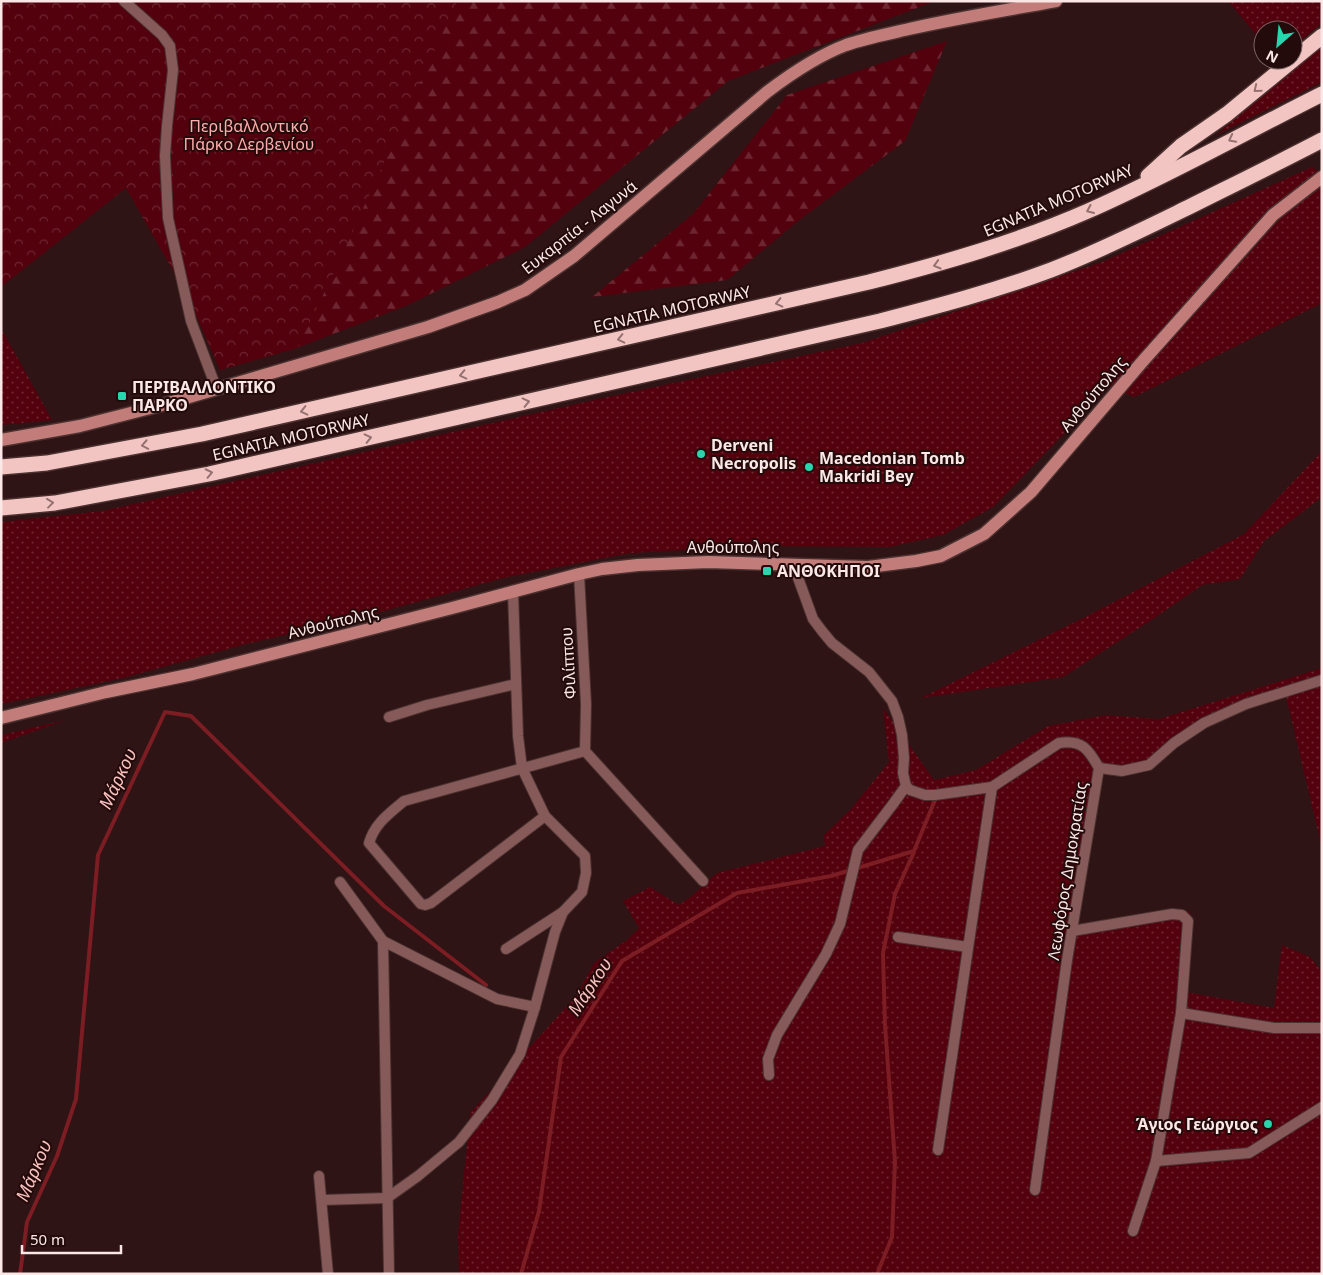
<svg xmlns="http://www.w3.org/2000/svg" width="1323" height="1275" viewBox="0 0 1323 1275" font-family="'Noto Sans',sans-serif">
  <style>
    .grass { fill: url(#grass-dots) }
    .forest { fill: url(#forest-firs) }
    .park { fill: url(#park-crowns) }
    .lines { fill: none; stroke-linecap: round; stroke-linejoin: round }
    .stream { stroke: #7b1d23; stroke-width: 4 }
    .street-casing { stroke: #4b3231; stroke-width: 12 }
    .secondary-casing { stroke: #4b3231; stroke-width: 15 }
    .highway-casing { stroke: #4b3231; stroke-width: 18 }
    .street { stroke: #865a58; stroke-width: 10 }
    .secondary { stroke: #c27d7a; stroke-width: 12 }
    .highway { stroke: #f2c5c3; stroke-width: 15 }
    .oneway { stroke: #957170 }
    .poi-dot { fill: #28d5ad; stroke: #240b0b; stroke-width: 2 }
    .labels { text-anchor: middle; stroke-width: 4; stroke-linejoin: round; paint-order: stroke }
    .park-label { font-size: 16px; fill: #fdadaa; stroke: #240b0b }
    .street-label { font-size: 16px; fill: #fbe8e6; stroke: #240b0b }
    .poi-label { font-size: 16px; font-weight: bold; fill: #fbe8e6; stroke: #240b0b; text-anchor: start }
    .water-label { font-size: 18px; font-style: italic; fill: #f9c2bf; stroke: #240b0b }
  </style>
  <defs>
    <pattern id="grass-dots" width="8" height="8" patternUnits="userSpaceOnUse" patternTransform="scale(1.25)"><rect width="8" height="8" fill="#53010d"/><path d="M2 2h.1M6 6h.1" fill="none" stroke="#6d2630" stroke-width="1.8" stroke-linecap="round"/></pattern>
    <pattern id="forest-firs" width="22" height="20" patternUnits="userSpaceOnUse" patternTransform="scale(1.25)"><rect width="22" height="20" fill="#53010d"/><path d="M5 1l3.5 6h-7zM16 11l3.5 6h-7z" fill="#6d2630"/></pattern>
    <pattern id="park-crowns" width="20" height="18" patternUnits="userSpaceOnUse" patternTransform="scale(1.25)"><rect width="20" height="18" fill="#53010d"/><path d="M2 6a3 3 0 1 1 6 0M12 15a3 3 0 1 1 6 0" fill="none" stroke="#6d2630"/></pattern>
  </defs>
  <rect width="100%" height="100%" fill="#2e1414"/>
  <g class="grass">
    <polygon points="1228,1 1322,1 1322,23 1293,47 1293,30 1263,30 1263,43"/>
    <polygon points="1322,45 1322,82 1216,135"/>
    <polygon points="1312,167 1322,174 1322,303 1134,397 1110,386 993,507 943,535 889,547 753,546 630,553 503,578 366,616 246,644 123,678 1,704 1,522 102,511 594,400 862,343 1102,262"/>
    <polygon points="1,328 52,420 1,425"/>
    <polygon points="1322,451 1322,497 1264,541 1240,579 1202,585 1153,619 1063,677 921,698 1087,616 1244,534"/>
    <polygon points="1322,668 1322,848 1285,692 1204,723 1149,765 1099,769 1073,931 1190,911 1186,992 1274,1008 1282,945 1310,957 1322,972 1322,1274 459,1274 458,1235 470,1113 577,995 594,963 627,940 639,928 623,901 650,887 679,905 693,895 717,873 825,846 824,835 851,809 889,762 883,708 934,780 976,770 1048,726 1106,715 1159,719"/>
    <polygon points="66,720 1,743 1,735"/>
  </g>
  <g class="forest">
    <polygon points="254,1 935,1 728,81 525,247 408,305 297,348 220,370"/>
    <polygon points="947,41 905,141 798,221 727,280 592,297 693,214 787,95"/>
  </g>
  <polygon class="park" points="1,1 457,1 333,275 297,348 220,370 188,297 126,188 1,287"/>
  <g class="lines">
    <g class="stream">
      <polyline points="20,1274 27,1222 57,1156 76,1099 98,855 165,712 191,716 384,906 486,985"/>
      <polyline points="521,1274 539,1211 561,1057 622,961 737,893 831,876 914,851 935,800"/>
      <polyline points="877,1274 892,1237 895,1162 885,1025 883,953 895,894 914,852"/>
    </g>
    <g class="street-casing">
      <g id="street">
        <polyline points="124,1 162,35 170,46 173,70 167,126 165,156 168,218 191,321 217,390"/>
        <path d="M793,564L813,619L822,631L832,643L869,672L892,701L898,717L902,735L904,758L903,773L906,786L910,790L925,795H935L992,787L1059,743C1082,739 1089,750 1099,768L1067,960L1035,1190"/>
        <polyline points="579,574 586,704 585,751"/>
        <polyline points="389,717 427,705 516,684"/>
        <polyline points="585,751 703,881"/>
        <polyline points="1099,768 1122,771 1149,765 1174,743 1204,723 1246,704 1322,680"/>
        <path d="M545,816L431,903L425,905L421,904L369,843C375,823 389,814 404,801L585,751"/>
        <polyline points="340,882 383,941 497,999 535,1007"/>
        <polyline points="1072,931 1172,914 1182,915 1188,921 1181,1013 1156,1161 1133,1231"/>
        <polyline points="898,937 968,947"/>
        <polyline points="383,941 389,1274"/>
        <polyline points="506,949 563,912"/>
        <polyline points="1181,1013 1274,1028 1322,1028"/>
        <polyline points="769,1075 768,1059 777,1035 826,954 840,924 858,850 893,804 906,786"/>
        <polyline points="938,1150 992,787"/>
        <polyline points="1156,1161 1249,1153 1322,1107"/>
        <polyline points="319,1176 328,1274"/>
        <polyline points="387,1198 418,1176 459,1142 492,1100 520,1054 535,1007 555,932 563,912 582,892 586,873 585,856 545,816 522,768 518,736 513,592"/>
        <polyline points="322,1200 387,1198"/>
      </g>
    </g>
    <g class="secondary-casing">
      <g id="secondary">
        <path d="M1,440L80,426L162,405L428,327L498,302L525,290L574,256L767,92C792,73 817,56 846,45C866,38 888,34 909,29C957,18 1007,10 1056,1"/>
        <polyline points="1,718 106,692 193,674 452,608 579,574 602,569 638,565 708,562 868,567 916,561 941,556 984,534 1031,492 1142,362 1273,215 1322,177"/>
      </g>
    </g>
    <g class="highway-casing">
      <g id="highway">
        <polyline points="1148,176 1181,146 1227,114 1322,36"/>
        <path d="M1,467L47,463L202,434L869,282C944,263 1017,242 1088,211C1168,176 1244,133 1322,94"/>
        <path d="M1,508L55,503L209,474L880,321C938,306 995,291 1051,270C1098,252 1144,229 1189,207C1233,185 1278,163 1322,140"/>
      </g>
    </g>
    <use href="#street" class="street"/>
    <use href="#secondary" class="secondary"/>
    <use href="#highway" class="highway"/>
  </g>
  <defs><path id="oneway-chevron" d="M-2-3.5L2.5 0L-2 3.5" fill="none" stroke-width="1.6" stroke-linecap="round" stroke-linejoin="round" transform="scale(1.25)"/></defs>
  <g class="oneway">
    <use href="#oneway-chevron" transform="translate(1257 89) rotate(141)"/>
    <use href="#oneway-chevron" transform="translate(1232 139) rotate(153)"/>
    <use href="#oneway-chevron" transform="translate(1090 210) rotate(156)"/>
    <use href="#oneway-chevron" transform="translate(937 265) rotate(164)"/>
    <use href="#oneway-chevron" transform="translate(779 303) rotate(167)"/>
    <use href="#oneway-chevron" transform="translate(621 339) rotate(167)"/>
    <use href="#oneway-chevron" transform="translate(463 375) rotate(167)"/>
    <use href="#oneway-chevron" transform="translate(526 402) rotate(-13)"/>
    <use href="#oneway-chevron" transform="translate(304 411) rotate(167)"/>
    <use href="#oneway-chevron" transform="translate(368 438) rotate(-13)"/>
    <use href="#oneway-chevron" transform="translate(145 445) rotate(169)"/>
    <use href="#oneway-chevron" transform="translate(209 473) rotate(-12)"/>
    <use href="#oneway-chevron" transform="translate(50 503) rotate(-7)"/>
  </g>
  <g class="poi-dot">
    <rect x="117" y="391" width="10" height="10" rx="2.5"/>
    <circle cx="701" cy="454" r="5"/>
    <circle cx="809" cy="467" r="5"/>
    <rect x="762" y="566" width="10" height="10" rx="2.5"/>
    <circle cx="1268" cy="1124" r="5"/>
  </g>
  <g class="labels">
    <g class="park-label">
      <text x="249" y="132">Περιβαλλοντικό<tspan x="249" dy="18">Πάρκο Δερβενίου</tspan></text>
    </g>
    <g class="street-label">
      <text transform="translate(1058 200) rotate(-23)" y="6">EGNATIA MOTORWAY</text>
      <text transform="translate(579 227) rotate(-38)" y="6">Ευκαρπία - Λαγυνά</text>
      <text transform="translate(672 309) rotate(-13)" y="6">EGNATIA MOTORWAY</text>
      <text transform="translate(1093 394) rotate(-50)" y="6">Ανθούπολης</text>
      <text transform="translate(291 437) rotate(-13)" y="6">EGNATIA MOTORWAY</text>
      <text x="733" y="553">Ανθούπολης</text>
      <text transform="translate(333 622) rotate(-14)" y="6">Ανθούπολης</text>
      <text transform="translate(568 663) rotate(-93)" y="6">Φιλίππου</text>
      <text transform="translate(1067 871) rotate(-81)" y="6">Λεωφόρος Δημοκρατίας</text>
    </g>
    <g class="poi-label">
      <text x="132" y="393">ΠΕΡΙΒΑΛΛΟΝΤΙΚΟ<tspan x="132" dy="18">ΠΑΡΚΟ</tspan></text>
      <text x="711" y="451">Derveni<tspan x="711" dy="18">Necropolis</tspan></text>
      <text x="819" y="464">Macedonian Tomb<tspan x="819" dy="18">Makridi Bey</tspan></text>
      <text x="777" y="577">ΑΝΘΟΚΗΠΟΙ</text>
      <text x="1258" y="1130" text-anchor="end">Άγιος Γεώργιος</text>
    </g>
    <g class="water-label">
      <text transform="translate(118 779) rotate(-65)" y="6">Μάρκου</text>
      <text transform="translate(590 987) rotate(-57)" y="6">Μάρκου</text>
      <text transform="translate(34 1171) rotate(-67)" y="6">Μάρκου</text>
    </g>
  </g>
  <rect width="1323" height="1275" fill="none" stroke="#fbe8e6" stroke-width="5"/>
  <g transform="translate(1278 45) rotate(207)"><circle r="24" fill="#240b0b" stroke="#7a6363"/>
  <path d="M0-4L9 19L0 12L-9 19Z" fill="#28d5ad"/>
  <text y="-8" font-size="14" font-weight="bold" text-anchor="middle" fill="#fbe8e6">N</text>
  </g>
  <path d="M22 1245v8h99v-8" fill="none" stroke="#fbe8e6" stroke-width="2.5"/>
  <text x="30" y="1245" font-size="15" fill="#fbe8e6" stroke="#240b0b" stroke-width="4" paint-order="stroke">50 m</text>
</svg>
